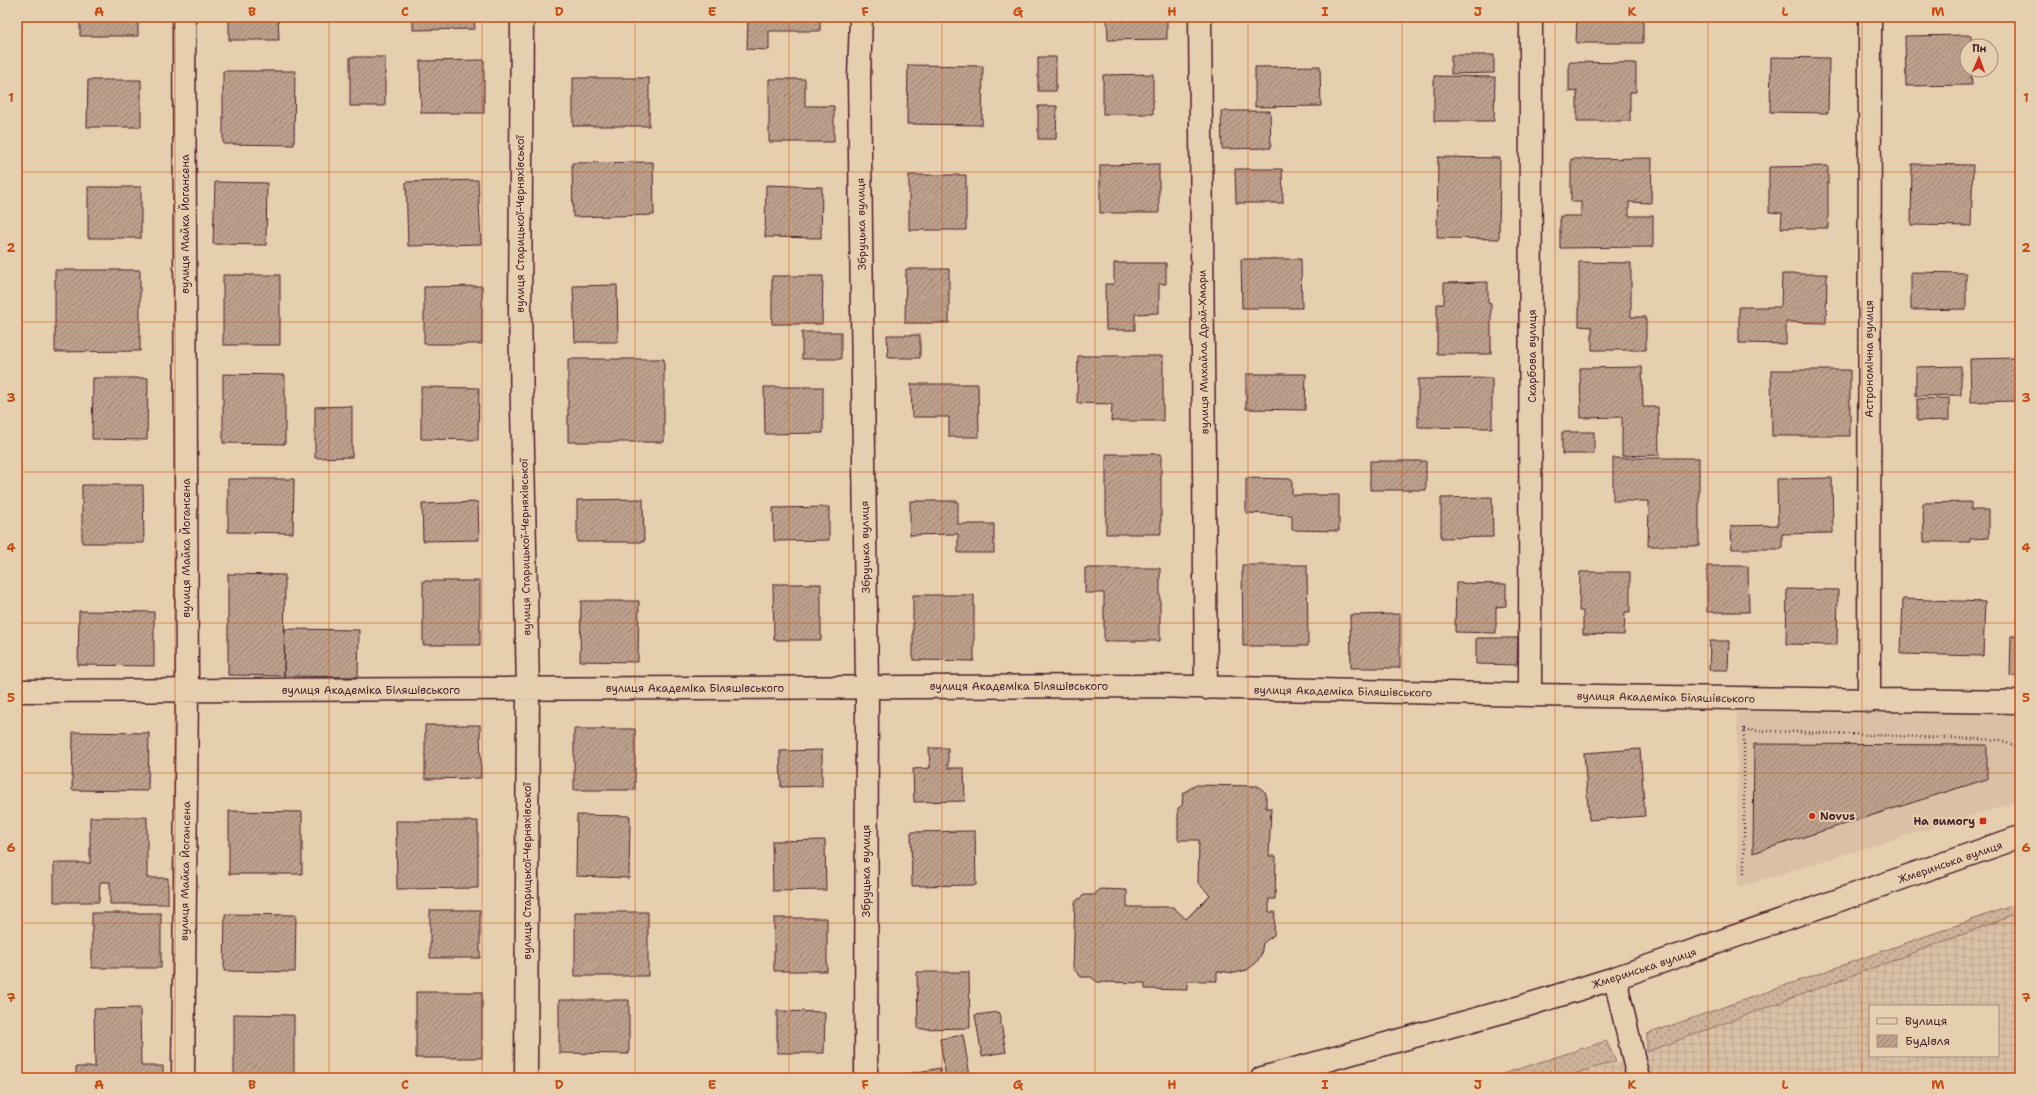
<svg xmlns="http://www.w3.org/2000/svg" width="2037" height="1095" viewBox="0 0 2037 1095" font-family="'Shantell Sans',sans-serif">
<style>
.built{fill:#dac1a5}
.industrial{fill:url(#industrial-grid);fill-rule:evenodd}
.grass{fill:url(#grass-dots);stroke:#8c6962}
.building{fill:url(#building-hatch);stroke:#4a1f2b}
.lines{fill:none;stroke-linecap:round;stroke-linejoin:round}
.minor-casing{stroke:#4a1f2b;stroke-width:25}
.major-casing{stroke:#4a1f2b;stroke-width:25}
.path{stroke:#4a1f2b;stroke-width:2.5;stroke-dasharray:1 3;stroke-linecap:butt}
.minor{stroke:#e6cfaf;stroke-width:22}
.major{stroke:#e6cfaf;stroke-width:22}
.grid{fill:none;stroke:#c84d12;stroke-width:1;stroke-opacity:0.55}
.poi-dot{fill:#c8321e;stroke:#e6cfaf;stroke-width:1.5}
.labels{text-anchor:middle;stroke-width:4;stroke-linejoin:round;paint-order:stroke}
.street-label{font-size:11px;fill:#4a1f2b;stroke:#e6cfaf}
.poi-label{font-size:11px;font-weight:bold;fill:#4a1f2b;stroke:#e6cfaf;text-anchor:start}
.neatline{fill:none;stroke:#c84d12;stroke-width:1.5}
.grid-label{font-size:13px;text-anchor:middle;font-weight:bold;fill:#c84d12}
</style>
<defs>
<pattern id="industrial-grid" width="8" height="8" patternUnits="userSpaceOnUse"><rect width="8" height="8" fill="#dac1a5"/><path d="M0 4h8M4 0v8" fill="none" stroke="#bda58e"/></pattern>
<pattern id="grass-dots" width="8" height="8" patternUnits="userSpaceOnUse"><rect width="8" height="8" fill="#cdb399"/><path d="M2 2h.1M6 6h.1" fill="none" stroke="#a8917d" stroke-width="1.8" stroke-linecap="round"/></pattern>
<pattern id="building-hatch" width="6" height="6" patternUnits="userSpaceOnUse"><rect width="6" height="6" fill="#bda18d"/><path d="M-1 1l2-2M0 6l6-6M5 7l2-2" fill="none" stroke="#9c8373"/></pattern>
</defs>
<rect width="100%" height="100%" fill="#e6cfaf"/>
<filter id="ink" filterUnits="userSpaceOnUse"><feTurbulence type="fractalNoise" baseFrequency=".025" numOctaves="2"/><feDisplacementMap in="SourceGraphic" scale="8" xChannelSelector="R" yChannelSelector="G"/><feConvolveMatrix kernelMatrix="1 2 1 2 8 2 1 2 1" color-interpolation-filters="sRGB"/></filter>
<g filter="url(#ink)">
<!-- built -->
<path class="built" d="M1737 712 2020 714V801L1738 887Z"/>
<!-- industrial -->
<path class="industrial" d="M2020 913V1078H1561L1633 1058ZM1870 1006H1998V1056H1870Z"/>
<!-- grass -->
<path class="grass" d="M2020 903V913L1647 1052V1034Z
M1606 1041 1616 1061 1561 1078H1490Z"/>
<!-- building -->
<path class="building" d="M80 17H138V36H80Z
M229 17H278L279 40H229Z
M413 17H474L475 29 413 30Z
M567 17H616V19L567 20Z
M748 17H820V31H769V50L747 49Z
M1107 17H1167V39L1108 40Z
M1422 17H1493V20H1422Z
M1577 17H1643V43H1576Z
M1954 17H1977V20H1954Z
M1971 35V46H1967V70H1971L1972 85 1906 86 1905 36Z
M1451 55H1494V73L1451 74Z
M350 57H385V106H350Z
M1038 57H1056V91H1038Z
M1771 57 1829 58 1828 113 1770 112Z
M484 60V113H421L420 61Z
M1569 62 1636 63V92H1630V121H1577V91L1569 92Z
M908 65 983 66 982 125 907 124Z
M1320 66 1321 106 1255 107V67Z
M223 71H295L294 145 223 144Z
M1153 74V114H1103V75Z
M1434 76 1495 77 1494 121H1434Z
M573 78H649V126H573Z
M769 79H805V106H834V142H769Z
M88 80H141V127H87Z
M1038 106H1057L1056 139H1038Z
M1221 111H1270L1271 148 1222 149Z
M1438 157 1500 158 1499 239 1437 238Z
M1652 158 1651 203 1629 202V216H1653V247L1560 248V216H1581V202H1571V159Z
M653 162 654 215 573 217 572 163Z
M1159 164V213H1100V165Z
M1912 164 1973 165 1971 226 1911 225Z
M1828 166V228H1781L1782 213 1769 212V167Z
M1235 169H1282L1283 203H1236Z
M909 175H966V230H909Z
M478 180 481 244 408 246 406 182Z
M215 182 267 183 266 245 213 244Z
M766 185 822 187 821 238 765 237Z
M88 187H141V238H88Z
M1241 259H1301L1302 308H1242Z
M1579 262 1631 263V317H1646V350H1592V327L1579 326Z
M1114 263H1166V284H1159V313L1135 314V330H1106L1105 284H1114Z
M906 269H949V323H905Z
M55 270H140V351L55 352Z
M1911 272 1966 273V309L1911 310Z
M1782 274H1827L1826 323 1786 322V344L1739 343V307H1781Z
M223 275H280V345H223Z
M772 276H823L822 324H772Z
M1488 282V303L1491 304V354H1437V304H1444V283Z
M617 285 618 342H575L573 286Z
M482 286V344H424V287Z
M802 332H841V359H802Z
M887 335H920V358H888Z
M1078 356H1163V421H1111L1112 404 1077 403Z
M2016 358 2017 401 1971 402 1970 359Z
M568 359H664V442H568Z
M1961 366V395L1916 396V367Z
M1642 367 1643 407H1658L1659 455 1622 456V417L1581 418 1580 368Z
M1771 370H1850V436H1772Z
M223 374 285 375V444L223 443Z
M1246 374H1306L1305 410 1246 409Z
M93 378H148L147 440 92 439Z
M1492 378V428L1418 427V379Z
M911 384H978L979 437H949V417H912Z
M421 387 479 388 478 440 421 439Z
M764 387H823V433L765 434Z
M1949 398V420L1917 421V399Z
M352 406V457L315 458V407Z
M1562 432H1594V454H1562Z
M1106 454H1161V534H1106Z
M1613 458H1699V546H1648L1649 501H1613Z
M1370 461H1426V490H1370Z
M1246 478 1292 479V495H1339V531L1292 530V515L1246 513Z
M1832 478 1833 533 1782 534V549H1732L1731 526 1778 525 1777 479Z
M228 479H294L293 533 228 532Z
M82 485H143L144 543H82Z
M1492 497 1493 537 1441 538V498Z
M643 499 644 542H577V500Z
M910 501H958V524H994V553H958V534L910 535Z
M478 502 479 540 423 541 422 504Z
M1971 502V510H1989V538L1970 539V542H1924L1923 503Z
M829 507V540L774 541 773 508Z
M1242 565H1307L1308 646H1243Z
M1707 566H1748L1749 612H1707Z
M1085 568H1160V641H1104V593H1085Z
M1580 572H1630V612H1625L1624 635 1583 634V611H1579Z
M228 574 285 575 284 676 228 675Z
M423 581H480V645H423Z
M1456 583 1506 584V606L1496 607V633L1455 632Z
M773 584H821V640H774Z
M1787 589 1838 590 1837 645 1786 644Z
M913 595H974V661L913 660Z
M1903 599 1985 602 1983 656 1901 654Z
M581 601H639L638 662 580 661Z
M79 611 154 612V666L78 665Z
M1400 614V668H1351L1350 615Z
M285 629 359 630 358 677 284 676Z
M2011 636H2020V676H2010Z
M1476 638H1518L1517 665 1476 664Z
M1710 641H1729L1728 670H1709Z
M425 725H480L481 778 425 779Z
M574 729H635V790H574Z
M73 732 149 733 148 791 72 790Z
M1754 744 1987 745V779L1753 853Z
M929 748H948V768H964L965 801 914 802 913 769 930 768Z
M1640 749 1645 816 1589 820 1584 753Z
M822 750V786L781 787 780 751Z
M1194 785 1258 786 1266 793V808H1271L1269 856H1276L1275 899H1269V912H1275L1274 935 1263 943 1261 955 1256 963 1247 970 1235 973 1217 971V981H1187V990L1145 989V983L1097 982 1091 977H1081L1073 968 1075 902 1084 895H1094L1100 889 1127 890V907H1173L1186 919 1210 895 1198 883 1199 840H1178V808L1182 806 1183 794Z
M229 811 302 812V874H229Z
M577 815 630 816 629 878 576 876Z
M90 817H147V878H168V904H110V882H100L99 902H54V863H90Z
M396 821H478V888L397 889Z
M975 831 976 885 912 886 911 832Z
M825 840 826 890 773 891 772 841Z
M430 910H480V958H430Z
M575 912H648V976H575Z
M92 913H161V968H92Z
M225 914 296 915 295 972 224 971Z
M774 918H827V971H774Z
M917 972H969L970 1028 918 1029Z
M416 992H482V1058H416Z
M559 1000H629V1054L559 1053Z
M140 1008 141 1066H163V1078H76V1067H95L94 1009Z
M777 1011 825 1012 824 1053H777Z
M999 1012 1006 1052 982 1056 975 1015Z
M234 1014 294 1015V1078H234Z
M963 1035 970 1076 946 1078 940 1039Z
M940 1068 941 1078H891V1077Z"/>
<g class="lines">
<defs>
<path id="minor" d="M522 17 520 312 528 689 526 1078
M861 17 859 78 867 687 866 1078
M1200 17 1206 688
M17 691 1151 686 1530 695 2020 702
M1530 695 1531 17
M1869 701 1870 17
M1615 978 1638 1078
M183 1078 187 691 184 17"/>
<path id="major" d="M1262 1078 1524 1006 1615 978 2020 837"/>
</defs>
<!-- minor casing -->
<use href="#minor" class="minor-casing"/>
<!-- major casing -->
<use href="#major" class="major-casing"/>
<!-- path -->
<path class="path" d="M1744 728V873
M1744 730 2000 740 2020 749"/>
<!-- minor -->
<use href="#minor" class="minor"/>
<!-- major -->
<use href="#major" class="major"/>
</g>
</g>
<!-- grid -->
<path class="grid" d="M175 17V1078M329 17V1078M482 17V1078M635 17V1078M789 17V1078M942 17V1078M1095 17V1078M1248 17V1078M1402 17V1078M1555 17V1078M1708 17V1078M1862 17V1078M17 172H2020M17 322H2020M17 472H2020M17 623H2020M17 773H2020M17 923H2020"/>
<!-- markers -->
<g class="poi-dot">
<circle cx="1812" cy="816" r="4"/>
<rect x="1979" y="817" width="8" height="8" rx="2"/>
</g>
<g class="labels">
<!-- street labels -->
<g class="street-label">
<text transform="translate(185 224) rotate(-90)" y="4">вулиця Майка Йогансена</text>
<text transform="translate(520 224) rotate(-90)" y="4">вулиця Старицької-Черняхівської</text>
<text transform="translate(861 224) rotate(-91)" y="4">Збруцька вулиця</text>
<text transform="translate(1203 352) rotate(-91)" y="4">вулиця Михайла Драй-Хмари</text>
<text transform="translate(1532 356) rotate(-90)" y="4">Скарбова вулиця</text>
<text transform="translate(1869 359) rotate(-90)" y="4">Астрономічна вулиця</text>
<text transform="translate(525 547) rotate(-91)" y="4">вулиця Старицької-Черняхівської</text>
<text transform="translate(865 547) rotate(-91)" y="4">Збруцька вулиця</text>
<text transform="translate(186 548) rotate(-90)" y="4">вулиця Майка Йогансена</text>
<text x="1019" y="690">вулиця Академіка Біляшівського</text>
<text x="695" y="692">вулиця Академіка Біляшівського</text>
<text x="371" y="694">вулиця Академіка Біляшівського</text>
<text transform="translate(1343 691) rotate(1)" y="4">вулиця Академіка Біляшівського</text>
<text transform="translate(1666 697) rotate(1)" y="4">вулиця Академіка Біляшівського</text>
<text transform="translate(1950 862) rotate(-19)" y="4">Жмеринська вулиця</text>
<text transform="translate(185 871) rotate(-89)" y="4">вулиця Майка Йогансена</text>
<text transform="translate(527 871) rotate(-90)" y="4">вулиця Старицької-Черняхівської</text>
<text transform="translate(866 871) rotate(-90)" y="4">Збруцька вулиця</text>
<text transform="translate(1644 968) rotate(-18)" y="4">Жмеринська вулиця</text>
</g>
<!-- poi labels -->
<g class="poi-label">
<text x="1820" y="820">Novus</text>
<text x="1975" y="825" text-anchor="end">На вимогу</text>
</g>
</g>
<!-- margin -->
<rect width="2037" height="1095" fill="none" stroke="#e6cfaf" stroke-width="44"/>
<!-- legend -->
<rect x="1869" y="1005" width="130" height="52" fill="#e6cfaf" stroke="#a8897a"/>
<rect x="1877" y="1018" width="20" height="6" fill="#e6cfaf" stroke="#a8897a"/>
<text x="1905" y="1025" font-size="12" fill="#4a1f2b">Вулиця</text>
<rect x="1877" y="1035" width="20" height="12" fill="url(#building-hatch)" stroke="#a8897a"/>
<text x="1905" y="1045" font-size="12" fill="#4a1f2b">Будівля</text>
<!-- north arrow -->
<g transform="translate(1979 58) rotate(2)"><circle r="19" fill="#e6cfaf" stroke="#a8897a"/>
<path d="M0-3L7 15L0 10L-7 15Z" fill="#c8321e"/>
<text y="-6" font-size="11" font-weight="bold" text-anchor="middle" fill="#4a1f2b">Пн</text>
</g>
<rect x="22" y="22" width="1993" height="1051" class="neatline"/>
<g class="grid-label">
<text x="99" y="16">A</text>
<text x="252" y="16">B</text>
<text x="405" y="16">C</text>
<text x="559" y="16">D</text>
<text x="712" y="16">E</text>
<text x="865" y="16">F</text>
<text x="1018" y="16">G</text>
<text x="1172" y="16">H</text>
<text x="1325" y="16">I</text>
<text x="1478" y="16">J</text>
<text x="1632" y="16">K</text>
<text x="1785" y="16">L</text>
<text x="1938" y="16">M</text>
<text x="11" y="102">1</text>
<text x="2026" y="102">1</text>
<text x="11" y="252">2</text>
<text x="2026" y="252">2</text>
<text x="11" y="402">3</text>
<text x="2026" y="402">3</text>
<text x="11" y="552">4</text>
<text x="2026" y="552">4</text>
<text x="11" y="702">5</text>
<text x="2026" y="702">5</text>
<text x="11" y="852">6</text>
<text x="2026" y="852">6</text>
<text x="11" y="1002">7</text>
<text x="2026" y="1002">7</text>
<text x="99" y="1089">A</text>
<text x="252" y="1089">B</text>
<text x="405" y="1089">C</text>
<text x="559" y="1089">D</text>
<text x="712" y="1089">E</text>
<text x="865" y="1089">F</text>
<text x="1018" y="1089">G</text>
<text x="1172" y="1089">H</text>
<text x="1325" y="1089">I</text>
<text x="1478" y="1089">J</text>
<text x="1632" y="1089">K</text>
<text x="1785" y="1089">L</text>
<text x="1938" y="1089">M</text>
</g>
</svg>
